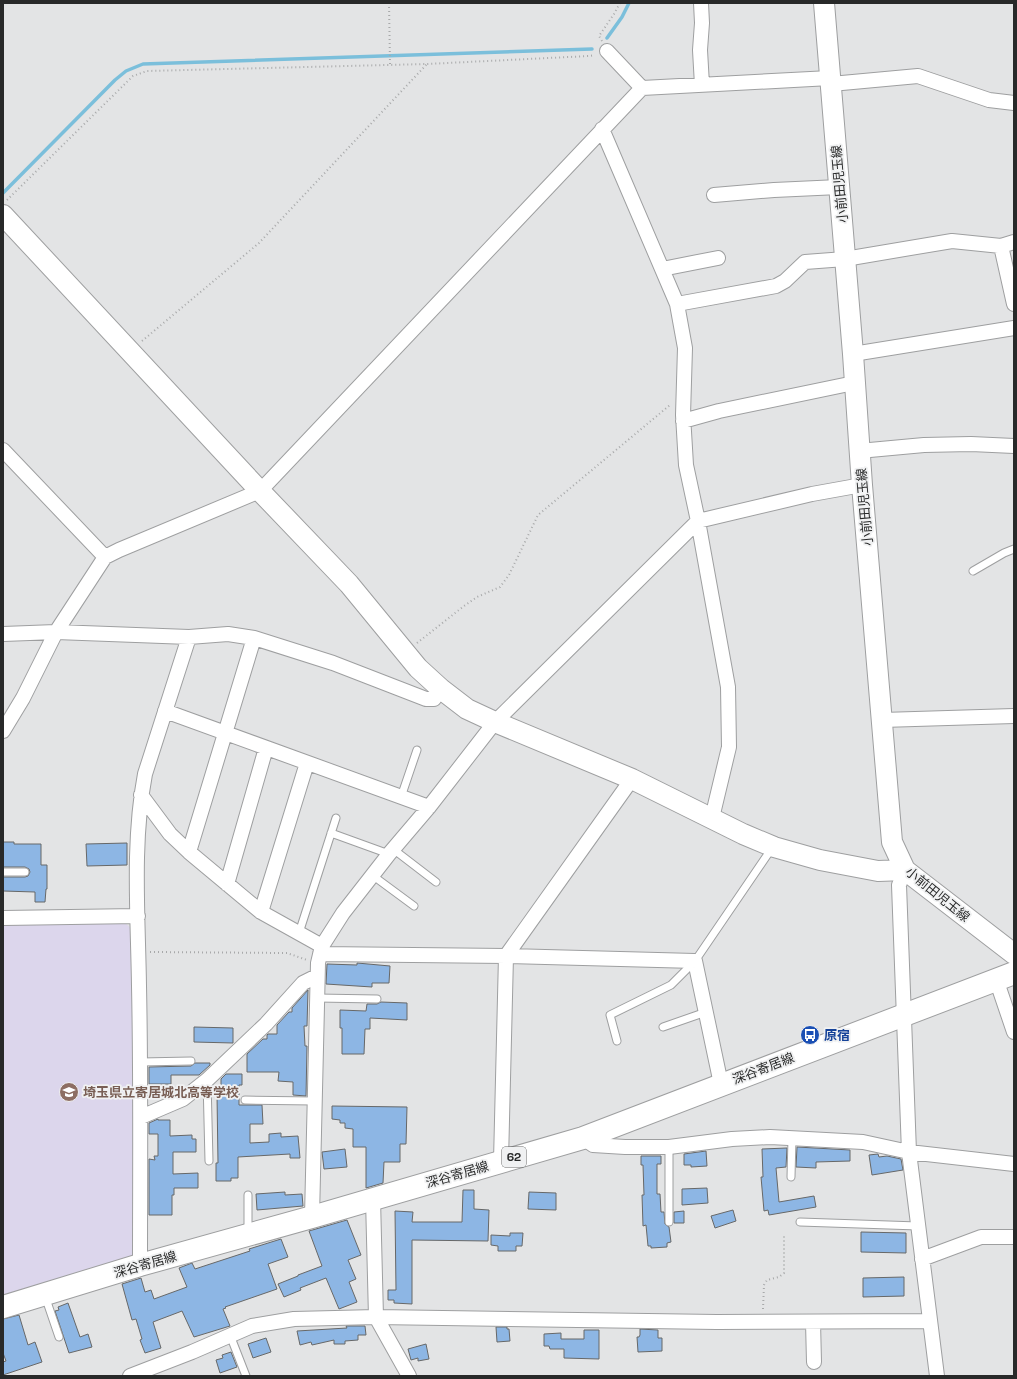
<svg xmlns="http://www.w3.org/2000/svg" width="1017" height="1379" viewBox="0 0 1017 1379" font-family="'Space Grotesk','Noto Sans JP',sans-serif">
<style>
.education{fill:#dcd6ec}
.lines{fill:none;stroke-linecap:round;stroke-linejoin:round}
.stream{stroke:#7bbfdb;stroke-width:3.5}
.building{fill:#8db6e4;stroke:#676868}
.lane-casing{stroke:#9e9fa0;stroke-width:9}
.street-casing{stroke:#9e9fa0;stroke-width:16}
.secondary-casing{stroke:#9e9fa0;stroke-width:22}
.primary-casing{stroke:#9e9fa0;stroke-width:24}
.path{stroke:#a8a9aa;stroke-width:2;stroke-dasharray:1 3;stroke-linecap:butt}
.lane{stroke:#fff;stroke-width:7}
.street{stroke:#fff;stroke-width:14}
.secondary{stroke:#fff;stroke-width:20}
.primary{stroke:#fff;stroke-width:22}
.labels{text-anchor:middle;stroke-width:3.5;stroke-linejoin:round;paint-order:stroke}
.shield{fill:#f0f1f2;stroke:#646565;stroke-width:1}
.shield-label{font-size:12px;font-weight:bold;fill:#282929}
.street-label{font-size:13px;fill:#282929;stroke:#f0f1f2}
.transit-label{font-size:13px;font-weight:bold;fill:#164399;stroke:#f0f1f2;text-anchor:start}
.education-label{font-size:13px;font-weight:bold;fill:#785e54;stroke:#f0f1f2;text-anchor:start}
</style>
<rect width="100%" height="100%" fill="#e3e4e5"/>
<!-- education -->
<path class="education" d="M125 923 133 930 137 1254 3 1295V924Z"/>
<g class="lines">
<!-- stream -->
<path class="stream" d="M607 38 622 17 629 3
M3 193 115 80 126 71 143 64 592 49"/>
</g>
<!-- building -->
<path class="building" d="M3 842H14V844H41V865H47V889H46L45 902H35V892L3 891V877H25L28 876 30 872 29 869 25 867H3Z
M127 843V865L87 866 86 844Z
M357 963 390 966 389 983H372V987L326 984 327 964 357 965Z
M308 990 307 1026H304L305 1046H307L306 1096 293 1095V1082L278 1081 279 1072H247V1054L263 1039H267V1035L268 1034H277V1025L289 1012H292V1008Z
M381 1002 407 1003V1020L370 1018V1029H365L364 1054H342V1028H340V1010L366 1011 367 1004H377Z
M194 1027 233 1028V1043L194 1042Z
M195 1063H210V1065L199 1075H171V1084H149V1067L191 1066Z
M226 1074H242V1085H239V1105H262L263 1124H250V1143L269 1142V1134L281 1133V1137L298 1136 300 1158H290V1154L238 1157V1178H231V1181H216V1163H218L217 1095H221V1079Z
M332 1106 407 1107 406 1144H400V1162H384L383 1183 366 1188V1147H353V1129L345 1128V1123H340V1120L332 1119Z
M158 1119V1120H170V1136L192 1135V1139H196V1152H173V1174L198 1173V1188H174V1195H172V1215H149V1159L155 1160 154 1156H158V1134H149V1123Z
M797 1147 850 1150V1161L816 1162V1168L796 1167Z
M787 1148 786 1167 776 1168 779 1202 814 1196 816 1207 769 1215 768 1210 764 1211 761 1177H763L762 1149Z
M345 1149 347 1167 324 1169 322 1152Z
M706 1151 707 1166 691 1167V1165H684V1154Z
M878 1154 879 1157 887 1156 901 1159 903 1170 872 1175 869 1155Z
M641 1156H661V1164H657V1194H660L661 1212H664L665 1224 669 1227 671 1242 667 1243V1247L651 1248V1246H648L646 1225 643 1226 642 1195H644L643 1165H641Z
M707 1188 708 1203 682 1205V1189Z
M463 1190H474V1209L489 1210 488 1241 412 1240V1304L394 1303V1300H388V1290H396L395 1211 413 1212 412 1222H462Z
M285 1192V1195L302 1194 303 1206 257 1210 256 1194Z
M529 1192 556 1193V1210L528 1209Z
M733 1210 736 1221 715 1228 711 1216Z
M684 1211V1223H674V1212Z
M347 1220 361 1255 348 1260 356 1279 349 1282 357 1302 339 1309 326 1278 300 1288 301 1290 284 1297 278 1284 298 1276V1275L322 1266 309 1231Z
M861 1232 906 1233V1253L861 1252Z
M510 1233H523L522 1246H516V1251H498V1246L491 1245V1235L510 1236Z
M281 1239 288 1257 268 1264 277 1289 225 1307 226 1308 223 1309 230 1326 194 1337 182 1311 153 1322 161 1348 145 1353 140 1340 142 1339 136 1319 132 1320 122 1284 141 1278 145 1292 151 1290 154 1299 187 1287 179 1268 192 1263 195 1269 250 1251 249 1249Z
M904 1277V1296L863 1297V1278Z
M68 1303 80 1337 88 1334 92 1347 69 1353 55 1311 59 1310 58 1307Z
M19 1315 28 1345 35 1342 42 1362 3 1375V1362L6 1361 3 1353V1319Z
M346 1326H365L366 1335H358V1340L345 1341V1344H334V1340L312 1345 311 1342 300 1345 297 1331 347 1328Z
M496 1327H507V1329H509L510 1341 497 1342Z
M640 1329 658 1330V1338H662V1351L638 1352 637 1337H639L640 1335Z
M584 1330H599V1359L564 1358V1349H550L549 1346H544V1334L561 1333V1339H584Z
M266 1338 271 1352 253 1358 248 1344Z
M426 1344 429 1359 418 1361V1358L411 1360 408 1349Z
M231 1352 237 1367 220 1373 216 1360 223 1358 222 1355Z"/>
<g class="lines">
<defs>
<path id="lane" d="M973 571 1004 553 1014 549
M401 797 417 750
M331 833 389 854
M393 849 436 882
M3 872H25
M372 875 414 906
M299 933 336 818
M317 998 377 999
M663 1027 706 1012
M617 1041 610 1015 671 985 695 961 772 848
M141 1062 191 1061
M207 1080 209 1161
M245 1100 314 1101
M669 1147V1222
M791 1177 792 1138
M248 1195V1233
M800 1222 918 1226
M45 1296 59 1337
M230 1335 246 1376"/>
<path id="street" d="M701 3 702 23 700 50 702 85
M607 51 642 88
M831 84 918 76 989 100 1014 103
M602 129 677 304 685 348 683 415 686 465 698 521 728 687 729 747 712 818
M714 195 774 190 839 187
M1001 246 1014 304
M662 269 718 258
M677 304 776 286 785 281 805 262 845 259 952 241 1001 246 1014 242
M853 354 1014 328
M683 421 719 411 854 383
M3 450 105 557
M859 451 924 445 971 444 1014 446
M3 634 56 632 189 637 228 634 254 638 333 663 426 699H434L441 689
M165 711 429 807
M882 720 1014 716
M3 731 23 698 56 632 105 557 119 550 260 491 642 88 830 78
M141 795 170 834 189 852 261 912 322 946
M189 852 254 638
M905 870 899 885 909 1152 937 1376
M227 884 266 748
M261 912 307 763
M3 918 138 916
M320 954 506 956 695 961 721 1084
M996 979 1014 1032
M141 1117 183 1099 207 1080 266 1024 303 983 317 976
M583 1138 593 1145 625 1147H669L732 1139 770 1137 863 1142 909 1152 1014 1164
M501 1161 506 956 632 779
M373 1199 376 1317 409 1376
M312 1217 318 963 322 946 343 913 389 854 429 807 495 722 698 521 812 494 862 485
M922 1259 981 1237H1014
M140 1265C140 1172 141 1079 139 986 138 915 132 843 145 774L189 637
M813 1322 814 1362
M130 1376 192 1352 252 1326 294 1319 376 1317 717 1322 930 1321"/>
<path id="secondary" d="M824 3 853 354 862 485 892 842 905 870 1014 954
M3 215 260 491 349 584 418 668 441 689 467 709 495 722 632 779 743 834 774 847 820 860 878 871 905 870"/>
<path id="primary" d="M3 1307 140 1265 312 1217 583 1138 1014 973"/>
</defs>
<!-- lane casing -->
<use href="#lane" class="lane-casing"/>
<!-- street casing -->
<use href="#street" class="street-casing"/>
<!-- secondary casing -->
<use href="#secondary" class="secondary-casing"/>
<!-- primary casing -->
<use href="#primary" class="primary-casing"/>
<!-- path -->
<path class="path" d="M389 3 390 64
M602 41 599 36 614 14 620 3
M7 200 133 76 147 71 427 64 589 56 595 55
M142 341 259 243 427 64
M417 643 464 606 477 597 500 587 509 575 538 515 670 405
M150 952 287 953 307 960
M763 1309 764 1285 767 1280 779 1277 784 1273V1234"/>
<!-- lane -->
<use href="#lane" class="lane"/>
<!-- street -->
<use href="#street" class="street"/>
<!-- secondary -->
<use href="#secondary" class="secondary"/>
<!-- primary -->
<use href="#primary" class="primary"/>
</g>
<!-- icons -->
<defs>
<symbol id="bus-disc" viewBox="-11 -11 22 22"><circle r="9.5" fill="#1a4fb4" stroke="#f0f1f2"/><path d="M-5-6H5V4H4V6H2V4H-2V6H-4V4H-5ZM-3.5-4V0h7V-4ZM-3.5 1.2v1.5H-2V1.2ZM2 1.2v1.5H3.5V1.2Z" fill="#fff"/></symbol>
<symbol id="school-disc" viewBox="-11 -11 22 22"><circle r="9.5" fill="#8d6e63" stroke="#f0f1f2"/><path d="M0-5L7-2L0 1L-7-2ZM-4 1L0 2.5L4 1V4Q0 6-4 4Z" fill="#fff"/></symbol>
</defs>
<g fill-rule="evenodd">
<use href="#bus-disc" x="799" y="1024" width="22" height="22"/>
<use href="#school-disc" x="58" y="1081" width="22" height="22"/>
</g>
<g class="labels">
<!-- shield labels -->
<rect class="shield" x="502" y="1147" width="24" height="20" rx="3"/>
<g class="shield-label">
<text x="514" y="1161">62</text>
</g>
<!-- street labels -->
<g class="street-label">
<text transform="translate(839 184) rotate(-95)" y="5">小前田児玉線</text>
<text transform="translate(864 507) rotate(-95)" y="5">小前田児玉線</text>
<text transform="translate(938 894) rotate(39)" y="5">小前田児玉線</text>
<text transform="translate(763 1068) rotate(-21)" y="5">深谷寄居線</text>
<text transform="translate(457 1174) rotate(-16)" y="5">深谷寄居線</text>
<text transform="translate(145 1264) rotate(-16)" y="5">深谷寄居線</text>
</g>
<!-- transit labels -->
<g class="transit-label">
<text x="824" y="1040">原宿</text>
</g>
<!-- education labels -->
<g class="education-label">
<text x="83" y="1097">埼玉県立寄居城北高等学校</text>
</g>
</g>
<!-- border -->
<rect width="1017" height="1379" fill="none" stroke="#282929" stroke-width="8"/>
</svg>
